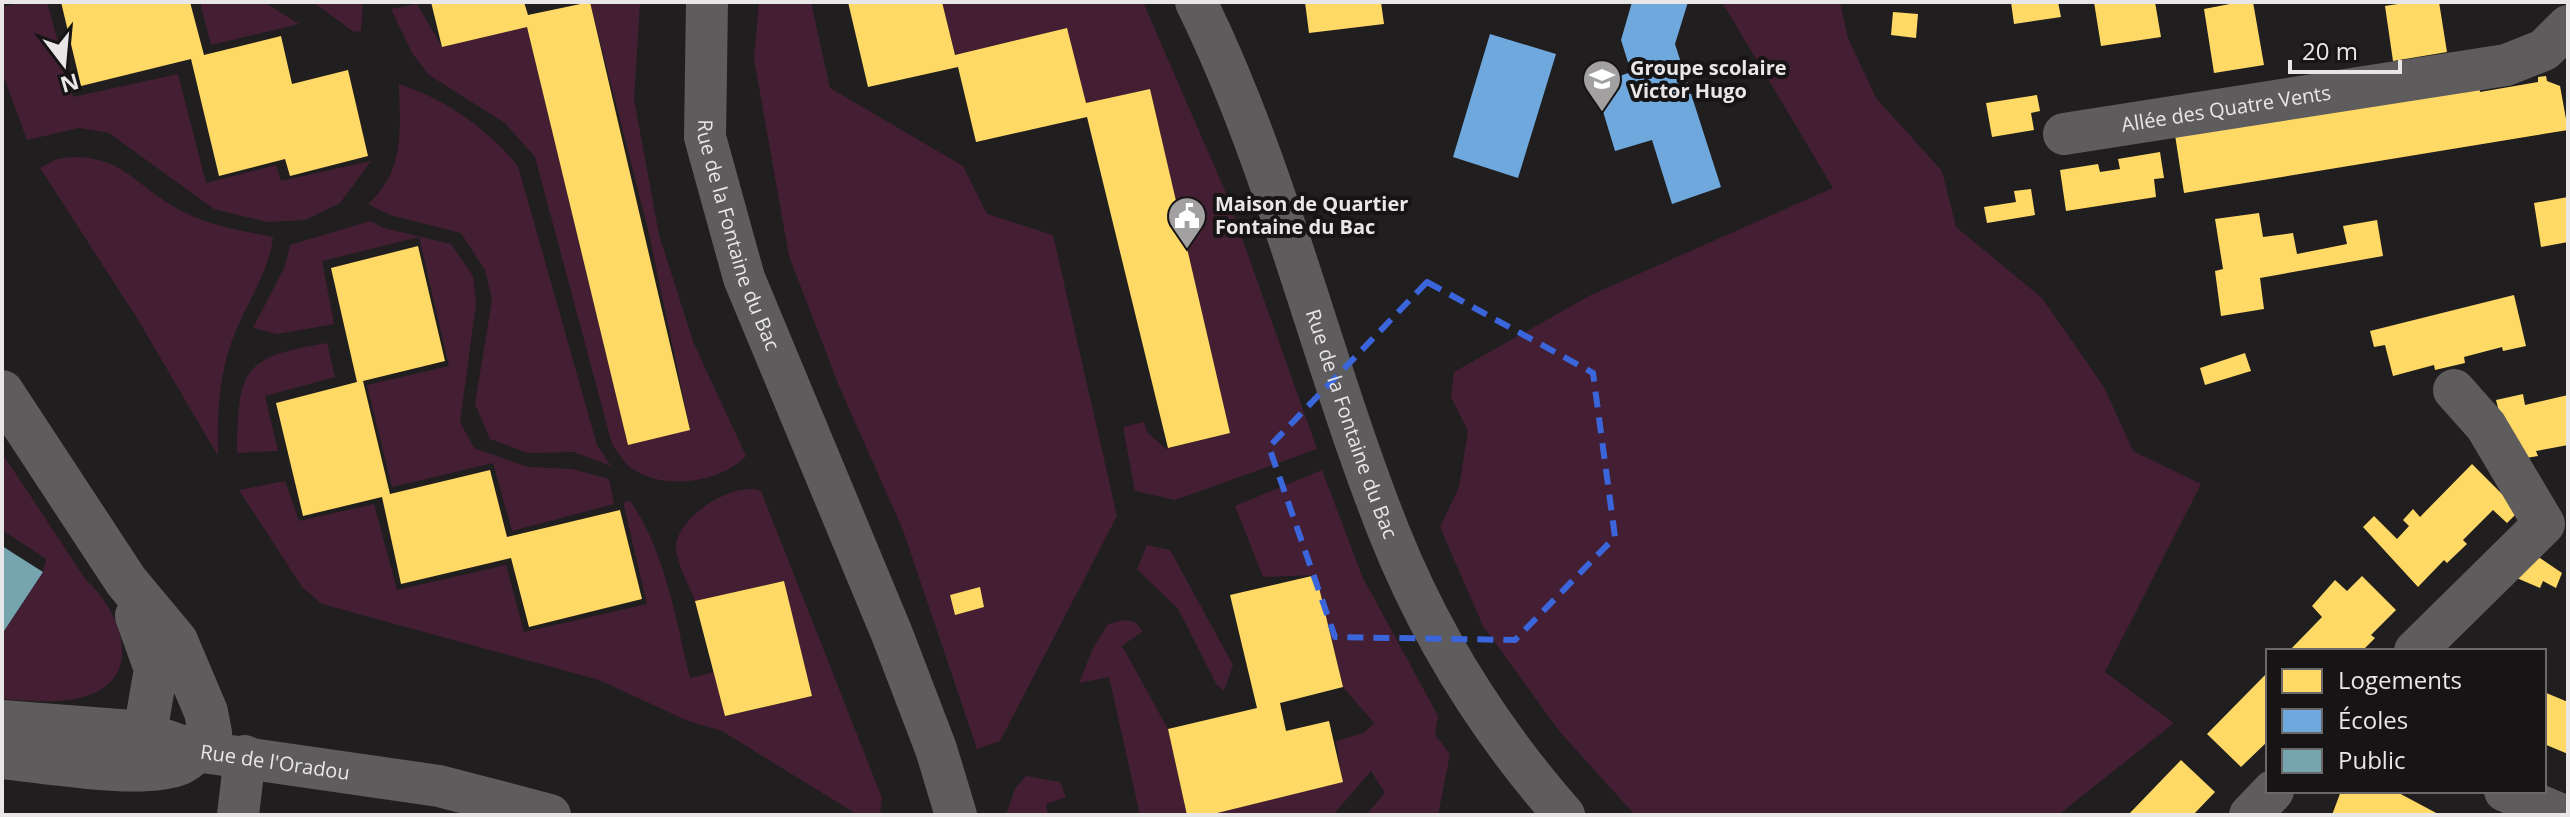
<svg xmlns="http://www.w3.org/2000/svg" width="2570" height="817" viewBox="0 0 2570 817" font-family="'Open Sans',sans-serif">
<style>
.green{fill:#441f34}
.homes{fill:#ffd966}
.schools{fill:#6fa8dc}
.public{fill:#76a5af}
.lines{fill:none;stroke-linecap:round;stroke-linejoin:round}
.street{stroke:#5e5c5d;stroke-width:42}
.secondary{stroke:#5e5c5d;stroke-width:44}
.marked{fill:none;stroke:#3b65da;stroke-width:6;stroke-dasharray:16 10;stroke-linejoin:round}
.labels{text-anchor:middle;stroke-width:8;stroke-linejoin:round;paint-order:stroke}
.poi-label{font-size:20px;font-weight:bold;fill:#e8e6e7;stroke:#171416;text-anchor:start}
.street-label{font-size:20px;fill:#e8e6e7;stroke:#171416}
</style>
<rect width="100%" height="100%" fill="#201e1f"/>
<!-- green -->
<path class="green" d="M24 2H47L73 97 178 74 206 183 276 165 281 181 371 161 340 203 305 220 267 222 214 209 109 133 79 128 27 140 2 72V7Z
M200 2H264L299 24 211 45Z
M313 2H363L361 31 354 32Z
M590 2H640L634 99 659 235 694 344 746 456C720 483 663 491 631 468 624 463 617 451 612 444L535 157 505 123 429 75 412 53 391 9 417 4 442 47 527 27 628 445 690 429 648 229Z
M759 2H811L830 88 963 166 987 214 1053 235 1117 516 1000 741 977 749 903 530 839 386 789 256 754 59Z
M942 2H1143L1226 193 1317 449 1175 500 1135 491 1123 427 1144 422 1147 432 1166 449 1230 433 1150 89 1086 103 1066 28 955 55Z
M1722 2H1840L1848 38 1876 98 1942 171 1956 227 2042 298 2104 387 2133 451 2201 484 2105 672 2174 723 2058 815H1635L1560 732 1483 626 1440 527 1459 487 1468 431 1451 397 1454 372 1591 295 1833 188Z
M399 84C445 99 487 128 518 166L597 445 611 466 574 452 528 453 490 439 475 404 492 300 485 270 461 233 390 215 368 204C405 172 400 129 399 84Z
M72 157C122 157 133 182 171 205 203 225 237 230 273 237 269 271 250 297 237 328 219 369 217 412 218 456L137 318 40 168 57 159Z
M370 221 384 228 451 244 473 276 476 304 460 422 474 448 528 467 572 469 609 479 614 504 512 531 493 463 392 487 367 385 449 366 419 237 322 261 334 324 278 334 253 328 285 266 290 245Z
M327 343 335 377 265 396 278 451 237 453C238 369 242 357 327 343Z
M2 453 86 580C117 607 145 671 94 693 67 705 31 701 2 699V634L43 572 46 559 2 530Z
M1322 470 1362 576 1438 716 1435 735 1450 754 1438 815H1366L1385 793 1371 771 1333 815H1209L1342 778 1336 741 1363 733 1374 723 1343 687 1316 575 1263 577 1235 506Z
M285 481 299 521 374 504 397 590 506 565 524 632 647 604 623 502 630 501C666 553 675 617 690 678L715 672 725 716 812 696 784 581 695 601C689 585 677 564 676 548 675 518 734 480 761 491L882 798 880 815H858L722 731 688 721 599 680 322 604 302 587 239 490Z
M1147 545 1170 550 1233 665 1224 691 1217 685 1178 609 1137 569Z
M1125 620 1135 622 1143 631 1122 646 1168 729 1187 815H1140L1109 677 1079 683 1093 648 1108 624Z
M1026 776 1060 782 1066 797 1046 804 1048 815H1006L1015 789Z"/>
<!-- homes -->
<path class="homes" d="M61 2H190L204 55 281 36 292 84 348 70 368 156 290 176 285 159 219 176 191 59 81 86Z
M431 2H524L528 15 590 2 690 430 628 445 527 27 442 47Z
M848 2H942L955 55 1067 28 1086 103 1150 89 1230 433 1168 448 1087 117 976 142 958 67 868 87Z
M1305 2H1381L1384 24 1309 33Z
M2011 2H2058L2061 17 2014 24Z
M2094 2H2155L2161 37 2101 46Z
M2240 2H2253L2264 65 2214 73 2204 9Z
M2410 2H2439L2447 52 2393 61 2385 6Z
M1893 12 1918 14 1916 38 1891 35Z
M2546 76 2547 81 2560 86 2568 130 2184 193 2175 135 2479 85 2480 92 2538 82V77Z
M2037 95 2040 111 2031 113 2034 130 1992 137 1986 103Z
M2160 152 2164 178 2154 179 2156 197 2066 211 2060 170 2098 164 2100 172 2120 169 2118 159Z
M2031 189 2035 215 1987 223 1984 207 2016 202 2014 191Z
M2568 197V242L2541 247 2534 203Z
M2259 213 2263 237 2293 233 2297 254 2347 244 2343 226 2377 220 2383 256 2260 278 2264 309 2221 316 2215 271 2223 269 2215 219Z
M418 246 445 361 363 381 390 494 490 470 507 537 620 510 642 599 529 627 511 558 401 584 382 497 303 516 276 403 357 382 331 268Z
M2514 295 2526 346 2503 351 2502 347 2464 357 2465 363 2435 370 2434 365 2393 376 2385 345 2374 347 2370 331Z
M2245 353 2251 371 2205 385 2200 368Z
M2523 394 2525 405 2568 395V445L2536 451 2538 456 2520 459 2505 435 2496 400Z
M2472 464 2519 511 2507 523 2493 510 2463 540 2467 544 2447 563 2444 560 2418 587 2363 527 2374 516 2397 539 2409 526 2403 520 2413 509 2420 517Z
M2534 554 2562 573 2556 588 2543 581 2540 588 2505 573Z
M1316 575 1343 687 1280 703 1286 731 1329 721 1343 782 1209 815H1187L1168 729 1257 708 1230 595Z
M2362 576 2396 610 2371 635 2375 638 2362 651H2289L2322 617 2312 606 2335 580 2347 591Z
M784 581 812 696 725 716 695 601Z
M980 587 984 607 955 615 950 595Z
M2268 672V741L2241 767 2207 734Z
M2544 692 2568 702V754L2544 744Z
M2181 760 2215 792 2193 815H2128Z
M2341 791H2395L2440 815H2332Z"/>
<!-- schools -->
<path class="schools" d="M1632 2H1688L1675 44 1721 187 1672 204 1652 140 1615 151 1595 85 1631 72 1621 40Z
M1490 34 1556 54 1518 178 1453 157Z"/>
<!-- public -->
<path class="public" d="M2 546 43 572 2 634Z"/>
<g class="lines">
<!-- street -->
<g class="street">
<path id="s1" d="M707 2 705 137 744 278 892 634 936 749 956 815"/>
<path id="s2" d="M1196 2C1279 171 1320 358 1389 532 1430 635 1491 732 1564 815"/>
<path id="s3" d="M2064 134 2506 65 2544 50 2568 26"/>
<path d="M2415 651 2544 524 2486 426 2454 390"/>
<path id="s4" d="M145 733 196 751 439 786 550 815"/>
<path d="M2505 791 2562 815"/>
<path d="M238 815 245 756"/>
<path d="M2250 815 2273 791"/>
</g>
<!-- secondary -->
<path class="secondary" d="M2 392 126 581 176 641 206 712 210 733C201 744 193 757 180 763 143 779 45 761 2 757
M2 722 145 733 156 669 137 616"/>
</g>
<!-- marked area -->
<path class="marked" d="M1427 282 1593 373 1615 537 1515 640 1335 637 1269 447Z"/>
<!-- icons -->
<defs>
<symbol id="school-pin" viewBox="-11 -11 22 30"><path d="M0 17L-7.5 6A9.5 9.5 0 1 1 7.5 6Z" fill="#a2a0a1" stroke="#171416"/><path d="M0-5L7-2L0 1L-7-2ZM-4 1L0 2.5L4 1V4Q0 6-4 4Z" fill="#fff"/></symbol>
<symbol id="civic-pin" viewBox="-11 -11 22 30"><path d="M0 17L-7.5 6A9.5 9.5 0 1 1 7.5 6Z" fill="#a2a0a1" stroke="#171416"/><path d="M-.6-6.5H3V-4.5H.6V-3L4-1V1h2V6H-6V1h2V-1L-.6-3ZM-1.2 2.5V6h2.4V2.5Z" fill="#fff"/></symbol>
</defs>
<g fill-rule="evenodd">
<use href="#school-pin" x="1580" y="57" width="44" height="60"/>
<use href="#civic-pin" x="1165" y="194" width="44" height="60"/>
</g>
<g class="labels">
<!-- poi labels -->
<g class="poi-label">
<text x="1630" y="75">Groupe scolaire<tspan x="1630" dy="23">Victor Hugo</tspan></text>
<text x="1215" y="211">Maison de Quartier<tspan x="1215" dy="23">Fontaine du Bac</tspan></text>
</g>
<!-- street labels -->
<g class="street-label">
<text dy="7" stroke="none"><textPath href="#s3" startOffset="164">Allée des Quatre Vents</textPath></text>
<text dy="7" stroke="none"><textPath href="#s1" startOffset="238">Rue de la Fontaine du Bac</textPath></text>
<text dy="7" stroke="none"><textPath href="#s2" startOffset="450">Rue de la Fontaine du Bac</textPath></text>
<text dy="7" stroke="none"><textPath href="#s4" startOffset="134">Rue de l'Oradou</textPath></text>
</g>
</g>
<!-- border -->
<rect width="2570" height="817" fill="none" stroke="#e8e6e7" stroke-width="8"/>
<!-- legend -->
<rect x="2266" y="649" width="280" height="144" fill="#171416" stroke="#6b686a" stroke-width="2"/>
<rect x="2282" y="669" width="40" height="24" fill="#ffd966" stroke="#6b686a" stroke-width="2"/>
<text x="2338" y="689" font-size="24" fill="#e8e6e7">Logements</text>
<rect x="2282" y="709" width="40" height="24" fill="#6fa8dc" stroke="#6b686a" stroke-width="2"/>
<text x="2338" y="729" font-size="24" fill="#e8e6e7">Écoles</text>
<rect x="2282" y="749" width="40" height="24" fill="#76a5af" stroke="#6b686a" stroke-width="2"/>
<text x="2338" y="769" font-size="24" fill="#e8e6e7">Public</text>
<!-- north arrow -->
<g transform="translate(64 64) rotate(164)" stroke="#171416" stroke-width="6" paint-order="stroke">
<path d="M0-6L14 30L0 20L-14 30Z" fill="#e8e6e7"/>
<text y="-12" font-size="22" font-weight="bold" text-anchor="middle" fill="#e8e6e7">N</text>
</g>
<!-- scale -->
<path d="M2290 60v12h110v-12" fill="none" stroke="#e8e6e7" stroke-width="4"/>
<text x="2302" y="60" font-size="24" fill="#e8e6e7" stroke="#171416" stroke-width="6" paint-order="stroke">20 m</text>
</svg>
